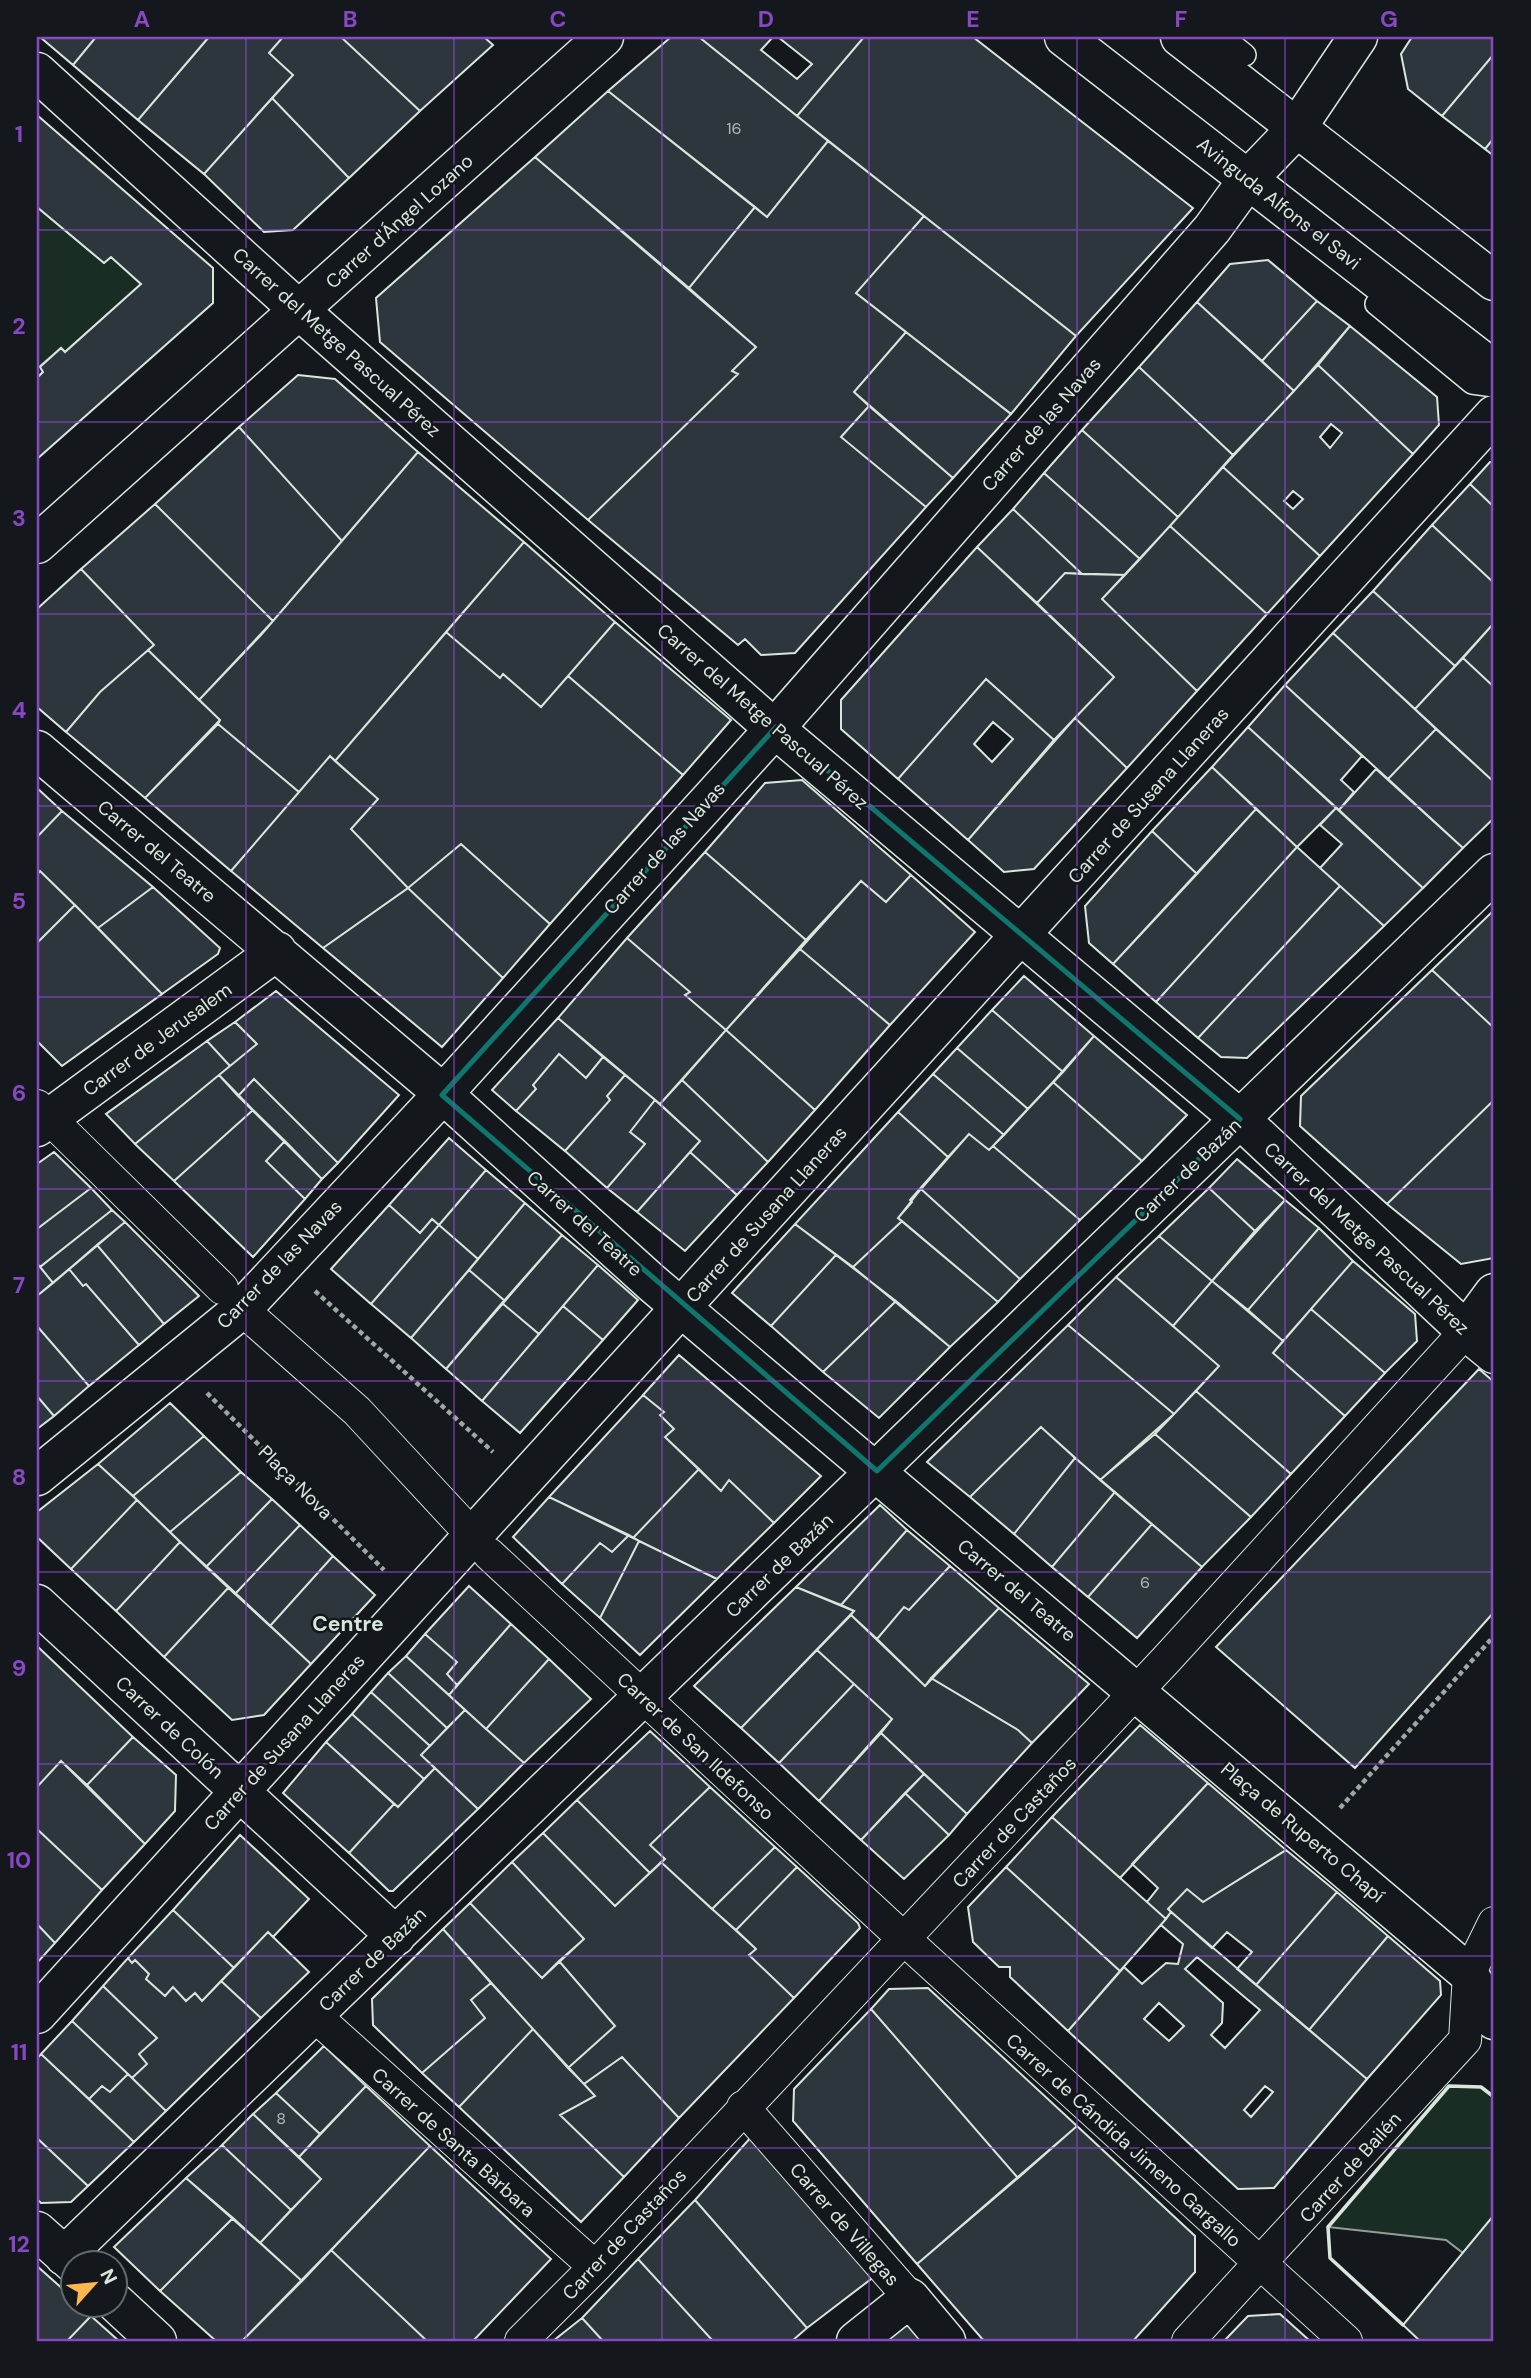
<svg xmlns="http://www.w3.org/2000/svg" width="1531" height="2378" viewBox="0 0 1531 2378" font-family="'DM Sans',sans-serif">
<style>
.green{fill:#1a2d24;stroke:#939e99;stroke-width:2}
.building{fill:#2c363c;stroke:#d8e6dc;stroke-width:2;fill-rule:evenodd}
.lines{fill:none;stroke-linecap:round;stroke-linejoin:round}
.service-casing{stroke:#d8e6dc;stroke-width:24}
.pedestrian-casing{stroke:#d8e6dc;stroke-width:34}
.minor-casing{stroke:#d8e6dc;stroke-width:41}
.primary-casing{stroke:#d8e6dc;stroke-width:41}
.path{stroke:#9da8a2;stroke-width:4.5;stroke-dasharray:5 3.5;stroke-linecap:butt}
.service{stroke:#14181c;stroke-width:21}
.pedestrian{stroke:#14181c;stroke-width:32}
.minor{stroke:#14181c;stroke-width:38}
.primary{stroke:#14181c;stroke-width:38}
.wall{stroke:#d8e6dc;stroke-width:3.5}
.marked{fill:none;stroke:#0f766e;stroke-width:5;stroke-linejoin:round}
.grid{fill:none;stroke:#8948c3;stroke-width:2;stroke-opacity:0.55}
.labels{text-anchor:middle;stroke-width:5;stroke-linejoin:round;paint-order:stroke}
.number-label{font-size:16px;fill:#adbab4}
.street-label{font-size:19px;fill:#d8e6dc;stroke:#14181c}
.neighbourhood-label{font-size:21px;font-weight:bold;fill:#d8e6dc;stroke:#14181c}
.neatline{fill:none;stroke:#8948c3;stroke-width:2.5}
.grid-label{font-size:23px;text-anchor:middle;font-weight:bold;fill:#8948c3}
</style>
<rect width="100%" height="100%" fill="#14181c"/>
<!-- green -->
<path class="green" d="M37 207 104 263 111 257 141 284 65 352 61 348 40 366 43 372 37 378Z
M1449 2086 1481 2087 1494 2097V2215L1463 2253 1446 2240 1328 2227Z"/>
<!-- building -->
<path class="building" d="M40 37H96L73 65Z
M96 37H207L208 38 138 120 73 65Z
M209 37H283L269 53 293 75 204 174 138 120Z
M283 37H341L420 111 349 178 272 98 293 75 269 53Z
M341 37H484L493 45 420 111Z
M671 37H699L828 141 767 217 608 91Z
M699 37H773L761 50 797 79 812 64 778 37H864L797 116Z
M864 37H973L1193 208 1076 336 797 116Z
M1412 37H1494V54L1442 116 1408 89 1401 54Z
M1494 54V138L1485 149 1442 116Z
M608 91 755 207 689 288 535 157Z
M272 98 349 178 293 230 264 232 204 174Z
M37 115 213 268V303L37 459V378L43 372 40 367 61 348 65 352 141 284 111 257 104 263 37 207Z
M1494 138V156L1485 149Z
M828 141 924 216 856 293 906 332 854 392 869 406 841 437 926 507 795 653 761 655 745 639 738 645 588 520 738 374 732 371 756 347 689 288 755 207 767 217Z
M535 157 756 347 732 371 738 374 588 520 380 342 376 298Z
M924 216 1076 336 1011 414 856 293Z
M1268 260 1317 301 1262 361 1197 302 1230 264Z
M1317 301 1350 326 1294 391 1262 361Z
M1197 302 1294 391 1233 455 1139 367Z
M1350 326 1437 397 1439 425 1413 454 1318 365Z
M906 332 1011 414 953 478 854 392Z
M1318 365 1413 454 1320 556 1223 467ZM1331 424 1342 433 1330 448 1320 437ZM1293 491 1303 499 1293 509 1284 501Z
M1139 367 1233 455 1178 517 1082 430Z
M298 375 335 379 418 452 342 541 239 427Z
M869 406 953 478 926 507 841 437Z
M239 427 342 541 273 621 155 504Z
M1082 430 1178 517 1140 559 1044 473Z
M418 452 524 542 335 761 330 756 299 792 218 724 220 720 199 700 261 635Z
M1490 462H1494V507L1470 484Z
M1223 467 1320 556 1267 614 1170 526Z
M1044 473 1140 559 1125 575 1082 574 1013 509Z
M1470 484 1494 507V583L1432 525Z
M155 504 273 621 199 700 148 650 154 645 81 569Z
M1013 509 1082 574 1065 573 1037 603 977 547Z
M1432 525 1494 583V623L1455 666 1373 591Z
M1170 526 1267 614 1197 691 1102 599Z
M524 542 615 622 541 707 503 674 500 678 446 632Z
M977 547 1114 677 1054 740 986 679 898 779 841 729V700Z
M81 569 154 645 100 692 66 732 37 707V609Z
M1065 573 1125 575 1102 599 1197 691 1127 768 1075 718 1114 677 1037 603Z
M1373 591 1455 666 1415 709 1333 633Z
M615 622 731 720 683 775 568 676Z
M1494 623V687L1463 658Z
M446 632 500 678 503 674 541 707 568 676 683 775 550 924 461 844 408 888 351 829 378 799 335 761Z
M1333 633 1436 729 1388 779 1285 685Z
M148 650 220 720 145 798 66 732 100 692Z
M1463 658 1494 687V782L1415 709Z
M986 679 1054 740 968 840 898 779ZM993 722 1013 739 992 762 974 744Z
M1285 685 1362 756 1341 780 1354 792 1339 810 1248 727Z
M1075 718 1127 768 1034 869 1004 872 968 840Z
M218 724 299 792 231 871 145 798Z
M1248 727 1336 808 1297 847 1212 767Z
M1436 729 1494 782V818L1463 848 1388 779Z
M330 756 378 799 351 829 408 888 323 948 231 871Z
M1212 767 1256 809 1197 874 1152 831Z
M1376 769 1463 848 1423 888 1339 810Z
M802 780 911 875 886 902 861 881 806 940 705 852 765 783Z
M37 788 62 811 37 837Z
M1336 808 1423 888 1384 926 1320 868 1342 844 1320 825Z
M1256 809 1297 847 1156 1002 1113 964Z
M62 811 153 887 98 928 40 871 37 875V837Z
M1152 831 1197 874 1113 964 1089 943 1085 906Z
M461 844 550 924 503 978 408 888Z
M1297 847 1340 886 1198 1038 1156 1002Z
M705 852 806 940 726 1030 685 995 690 992 627 938Z
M40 871 75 905 37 943V875Z
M911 875 975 932 890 1025 800 949 861 881 886 902Z
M1340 886 1384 926 1247 1058 1221 1057 1198 1038Z
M153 887 220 948 218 954 162 994 98 928Z
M408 888 503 978 442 1047 323 948Z
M75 905 162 994 62 1066 37 1041V943Z
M1494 910V1028L1432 970Z
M627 938 690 992 685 995 726 1030 660 1104 558 1018Z
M800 949 890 1025 815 1110 726 1030Z
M1432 970 1494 1028V1100L1387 1204 1300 1126 1301 1096Z
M1024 976 1094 1036 1063 1072 992 1010Z
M276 991 399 1095 338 1163 254 1079 238 1096 219 1075 257 1044 235 1022Z
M992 1010 1063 1072 1028 1109 957 1048Z
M558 1018 603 1057 586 1078 559 1054 533 1085 536 1089 516 1111 492 1090Z
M235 1022 257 1044 230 1066 207 1041Z
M726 1030 815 1110 768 1162 682 1080Z
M1094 1036 1187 1115 1142 1161 1053 1082Z
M207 1041 230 1066 135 1144 106 1114Z
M957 1048 1028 1109 1004 1135 933 1074Z
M559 1054 586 1078 603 1057 625 1075 607 1096 610 1100 565 1151 516 1111 536 1089 533 1085Z
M933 1074 1004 1135 989 1150 969 1134 948 1157 898 1112Z
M219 1075 253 1110 174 1181 135 1144Z
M625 1075 655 1100 630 1132 645 1144 607 1188 565 1151 610 1100 607 1096Z
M254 1079 338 1163 322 1179 238 1096Z
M682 1080 768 1162 737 1195 690 1152 700 1141 660 1104Z
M1053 1082 1142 1161 1080 1220 993 1146Z
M655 1100 700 1141 637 1212 607 1188 645 1144 630 1132Z
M1494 1100V1258L1461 1264 1387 1204Z
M253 1110 285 1141 266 1161 305 1199 253 1257 174 1181Z
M898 1112 948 1157 910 1200 912 1202 898 1218 902 1221 853 1267 795 1224Z
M969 1134 989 1150 993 1146 1080 1220 1020 1279 921 1189Z
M449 1138 486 1170 439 1225 432 1219 420 1233 389 1205Z
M285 1141 322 1179 305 1199 266 1161Z
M54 1152 91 1188 37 1229V1164Z
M690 1152 737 1195 685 1251 637 1212Z
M1237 1159 1285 1200 1255 1231 1209 1188Z
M486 1170 525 1203 478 1259 439 1225Z
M91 1188 112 1210 40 1267 37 1263V1229Z
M1209 1188 1255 1231 1212 1281 1159 1236Z
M921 1189 1020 1279 998 1302 898 1218Z
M1285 1200 1319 1228 1248 1310 1212 1281Z
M525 1203 562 1235 505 1301 469 1270Z
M389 1205 420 1233 432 1219 439 1225 371 1304 331 1269Z
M112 1210 125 1222 53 1283 40 1267Z
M902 1221 998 1302 950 1347 853 1267Z
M125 1222 199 1296 164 1324 97 1245Z
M795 1224 836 1255 771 1326 732 1293Z
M439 1225 478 1259 411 1338 371 1304Z
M1319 1228 1353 1261 1283 1341 1248 1310Z
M562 1235 598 1265 539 1334 502 1303Z
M1159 1236 1212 1281 1173 1326 1116 1277Z
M97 1245 164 1324 139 1345 86 1284 83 1286 69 1269Z
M836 1255 896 1301 823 1372 771 1326Z
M1353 1261 1415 1314 1417 1341 1385 1373 1311 1309Z
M37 1263 53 1283 37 1296Z
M598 1265 638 1300 603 1340 563 1306Z
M69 1269 83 1286 86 1284 139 1345 89 1386 37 1326V1296Z
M469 1270 505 1301 446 1369 411 1338Z
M1116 1277 1219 1366 1174 1414 1068 1325Z
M1212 1281 1283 1341 1273 1353 1345 1416 1291 1474 1196 1391 1219 1366 1173 1326Z
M896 1301 950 1347 879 1418 823 1372Z
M502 1303 539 1334 482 1401 446 1369Z
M563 1306 603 1340 520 1433 482 1401Z
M1311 1309 1385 1373 1345 1416 1273 1353Z
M1068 1325 1174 1414 1100 1480 1041 1427 970 1497 927 1462Z
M37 1326 89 1386 54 1416 37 1396Z
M679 1355 821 1476 774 1523 729 1480 721 1491 665 1437 674 1429 660 1415 664 1412 643 1395Z
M1479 1369 1494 1382V1612L1355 1768 1216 1647Z
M1196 1391 1291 1474 1251 1517 1155 1434Z
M643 1395 664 1412 660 1415 674 1429 665 1437 699 1469 633 1538 549 1497Z
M37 1396 54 1416 37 1429Z
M170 1403 204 1436 133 1496 98 1464Z
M1041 1427 1075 1458 1014 1534 970 1497Z
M1155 1434 1251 1517 1202 1567 1100 1480Z
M204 1436 241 1472 170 1532 133 1496Z
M1075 1458 1115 1492 1052 1567 1014 1534Z
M98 1464 137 1500 71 1569 37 1537V1512Z
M699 1469 721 1491 729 1480 774 1523 717 1579 633 1538Z
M241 1472 272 1499 206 1567 170 1532Z
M1115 1492 1152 1524 1088 1597 1052 1567Z
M549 1497 629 1535 612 1552 600 1543 562 1584 513 1537Z
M272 1499 300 1525 235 1594 206 1567Z
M137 1500 180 1542 116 1611 71 1569Z
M880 1505 907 1530 841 1605 796 1587Z
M1152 1524 1202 1567 1137 1638 1088 1597Z
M300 1525 333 1556 270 1626 235 1594Z
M907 1530 950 1566 909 1610 904 1607 877 1639 851 1615 854 1611 841 1605Z
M629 1535 639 1541 600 1618 562 1584 600 1543 612 1552Z
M639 1541 717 1579 640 1655 600 1618Z
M180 1542 229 1587 164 1657 116 1611Z
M333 1556 375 1595 311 1664 270 1626Z
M950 1566 999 1608 925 1686 877 1639 904 1607 909 1610Z
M469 1586 511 1624 457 1685 447 1674 457 1662 425 1634Z
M229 1587 311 1664 264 1715 232 1720 164 1657Z
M796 1587 854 1611 741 1728 694 1686Z
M999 1608 1089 1684 1032 1743 1018 1730 931 1678Z
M851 1615 925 1686 931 1678 1018 1730 1032 1743 967 1814 881 1733 892 1719 817 1650Z
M511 1624 549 1659 486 1729 449 1695Z
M425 1634 457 1662 447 1674 457 1685 449 1695 406 1656Z
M37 1646 133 1737 87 1785 61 1761 37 1787Z
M817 1650 854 1684 779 1763 741 1728Z
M406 1656 465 1710 447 1728 388 1673Z
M549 1659 591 1699 524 1763 486 1729Z
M388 1673 447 1728 430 1746 371 1692Z
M854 1684 892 1719 819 1801 779 1763Z
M371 1692 430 1746 421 1755 435 1768 424 1779 352 1714Z
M465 1710 524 1763 478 1809 421 1755Z
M352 1714 424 1779 398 1807 326 1742Z
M1140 1725 1208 1783 1120 1878 1052 1817Z
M650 1731 710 1787 650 1845 665 1859 650 1873 577 1800Z
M881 1733 924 1774 861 1840 819 1801Z
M133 1737 176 1775 175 1811 145 1844 87 1785Z
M326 1742 394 1804 349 1853 283 1793Z
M61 1761 145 1844 102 1890 37 1829V1787Z
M435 1768 478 1809 393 1891H389L349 1853 394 1804 398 1807Z
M924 1774 967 1814 949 1835 905 1793Z
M1208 1783 1286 1850 1203 1902 1187 1889 1168 1909 1171 1912 1166 1919 1147 1902 1158 1888 1132 1864Z
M710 1787 775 1847 712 1909 661 1862 665 1859 650 1845Z
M905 1793 949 1835 904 1879 861 1840Z
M577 1800 650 1873 615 1906 543 1833Z
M1052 1817 1166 1919 1120 1971 1006 1867Z
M37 1829 102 1890 55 1943 37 1924Z
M543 1833 615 1906 661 1862 756 1949 749 1955 794 1998 679 2118 622 2057 584 2084 568 2068 615 2026 559 1961 584 1939 512 1862Z
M240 1835 309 1899 273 1937 268 1932 234 1968 173 1910Z
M775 1847 797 1867 736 1930 712 1909Z
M1286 1850 1337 1892 1256 1985 1237 1969 1252 1952 1227 1932 1212 1948 1168 1909 1187 1889 1203 1902Z
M512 1862 584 1939 542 1978 470 1903Z
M797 1867 858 1923 860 1928 794 1998 749 1955 756 1949 736 1930Z
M1006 1867 1120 1971 1068 2031 1010 1977V1967H999L973 1942 968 1907Z
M1337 1892 1388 1936 1309 2030 1256 1985Z
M470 1903 542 1978 559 1961 615 2026 568 2068 443 1929Z
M173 1910 234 1968 202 2001 195 1993 186 2001 173 1987 165 1996 146 1979 149 1974 135 1960 132 1963 128 1958Z
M1171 1912 1367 2079 1274 2188 1238 2189 1068 2031 1124 1967 1142 1984 1166 1963 1178 1964 1183 1944 1161 1925ZM1197 1957 1260 2010 1225 2048 1211 2035 1222 2023 1223 2003 1185 1969ZM1159 2003 1184 2026 1169 2041 1144 2019ZM1265 2086 1273 2092 1251 2117 1244 2110Z
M37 1924 55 1943 37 1963Z
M443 1929 491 1983 471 2000 485 2018 422 2073 373 2025 372 1999Z
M268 1932 309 1972 261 2018 221 1981Z
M1388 1936 1440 1981 1441 1995 1367 2079 1309 2030Z
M128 1958 132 1963 135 1960 149 1974 146 1979 165 1996 173 1987 186 2001 195 1993 202 2001 221 1981 261 2018 166 2111 132 2078 147 2064 139 2054 157 2038 103 1986Z
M491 1983 533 2029 459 2107 422 2073 485 2018 471 2000Z
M103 1986 157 2038 139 2054 147 2064 132 2078 72 2021Z
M928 1988 1077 2126 1018 2178 871 2009 889 1989Z
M871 2009 1018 2178 917 2264 793 2121 794 2089Z
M72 2021 128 2074 110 2092 102 2086 89 2099 41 2054Z
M533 2029 595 2096 560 2115 624 2177 581 2222 459 2107Z
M324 2046 366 2086 320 2134 276 2093Z
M41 2054 134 2142 88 2186 37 2138V2059Z
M622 2057 679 2118 624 2177 560 2115 595 2096 584 2084Z
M128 2074 166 2111 134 2142 89 2099 102 2086 110 2092Z
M366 2086 430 2146 302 2281 260 2243 321 2179 299 2157Z
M276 2093 320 2134 299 2157 253 2114Z
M253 2114 321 2179 291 2210 222 2145Z
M1077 2126 1195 2236V2272L1133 2341H984L917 2264Z
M752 2136 875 2276 807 2328 695 2200Z
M37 2138 88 2186 71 2202 41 2203 37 2199Z
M222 2145 291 2210 260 2243 186 2178Z
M430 2146 551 2259 473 2341H427L331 2250Z
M186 2178 233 2218 160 2291 114 2247Z
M695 2200 807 2328 792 2341H713L638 2259Z
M1494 2215V2341H1420L1403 2325Z
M233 2218 302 2281 242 2341H216L160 2291Z
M331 2250 427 2341H242Z
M638 2259 713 2341H603L582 2318Z
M37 2266 74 2299V2304H79L91 2316 67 2341H37Z
M894 2313 928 2341H872Z
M1280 2314 1310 2341H1224L1248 2316Z
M91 2316 119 2341H67Z
M582 2318 603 2341H553Z"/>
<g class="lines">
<defs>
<path id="service" d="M1223 37 1245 55
M1376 304 1472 383 1494 386"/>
<path id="pedestrian" d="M37 1106 222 1288
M254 1320 357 1411 460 1522
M489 1554 903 1938 1346 2341
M314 2015 595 2267
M743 2107 910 2298
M521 2341 595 2267 1165 1661 1466 1331
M1188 2341 1465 2040 1469 1974 1494 1923"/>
<path id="minor" d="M37 72 299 310 761 717 1240 1119 1466 1331 1494 1354
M37 544 604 37
M37 750 433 1085 652 1283 1469 1974 1494 2020
M37 1127 277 951
M1466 1331 1494 1293
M37 1476 242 1309 442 1095 776 727 1212 229 1249 178 1296 129 1358 37
M37 1604 396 1936
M37 2014 1494 415
M37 2231 74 2264
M64 2256 1494 873
M116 2303 157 2341
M856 2341 910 2298 946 2341"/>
<path id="primary" d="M1064 37 1494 370
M1180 37 1494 281"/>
</defs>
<!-- service casing -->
<use href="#service" class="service-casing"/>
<!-- pedestrian casing -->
<use href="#pedestrian" class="pedestrian-casing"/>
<!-- minor casing -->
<use href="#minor" class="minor-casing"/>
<!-- primary casing -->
<use href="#primary" class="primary-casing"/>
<!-- path -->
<path class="path" d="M315 1291 493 1452
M207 1393 384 1570
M1340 1808 1494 1636"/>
<!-- service -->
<use href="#service" class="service"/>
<!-- pedestrian -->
<use href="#pedestrian" class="pedestrian"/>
<!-- minor -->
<use href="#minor" class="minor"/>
<!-- primary -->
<use href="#primary" class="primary"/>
<!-- wall -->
<path class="wall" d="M1403 2325 1330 2258 1328 2227 1449 2086 1481 2087 1494 2097"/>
</g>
<!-- marked area -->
<path class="marked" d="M776 727 1240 1119 877 1471 442 1095Z"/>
<!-- grid -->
<path class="grid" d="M246 37V2341M454 37V2341M662 37V2341M869 37V2341M1077 37V2341M1285 37V2341M37 230H1494M37 422H1494M37 614H1494M37 806H1494M37 997H1494M37 1189H1494M37 1381H1494M37 1572H1494M37 1764H1494M37 1956H1494M37 2148H1494"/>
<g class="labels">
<!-- number labels -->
<g class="number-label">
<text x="734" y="134">16</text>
<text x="1145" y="1588">6</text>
<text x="281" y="2124">8</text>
</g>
<!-- street labels -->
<g class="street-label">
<text transform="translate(1279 203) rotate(38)" y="7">Avinguda Alfons el Savi</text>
<text transform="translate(399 221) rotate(-42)" y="7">Carrer d'Ángel Lozano</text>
<text transform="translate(337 342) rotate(42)" y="7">Carrer del Metge Pascual Pérez</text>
<text transform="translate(1041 424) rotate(-49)" y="7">Carrer de las Navas</text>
<text transform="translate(763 716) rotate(41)" y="7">Carrer del Metge Pascual Pérez</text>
<text transform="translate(1148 795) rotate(-48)" y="7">Carrer de Susana Llaneras</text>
<text transform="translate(664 848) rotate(-48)" y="7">Carrer de las Navas</text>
<text transform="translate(157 851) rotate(40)" y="7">Carrer del Teatre</text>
<text transform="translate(157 1039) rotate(-36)" y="7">Carrer de Jerusalem</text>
<text transform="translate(1187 1170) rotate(-44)" y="7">Carrer de Bazán</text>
<text transform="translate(766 1214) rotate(-48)" y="7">Carrer de Susana Llaneras</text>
<text transform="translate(585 1223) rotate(42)" y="7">Carrer del Teatre</text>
<text transform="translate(1367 1238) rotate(43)" y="7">Carrer del Metge Pascual Pérez</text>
<text transform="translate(279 1264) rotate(-46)" y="7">Carrer de las Navas</text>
<text transform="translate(296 1482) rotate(45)" y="7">Plaça Nova</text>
<text transform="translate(779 1565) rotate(-44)" y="7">Carrer de Bazán</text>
<text transform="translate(1017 1590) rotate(40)" y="7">Carrer del Teatre</text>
<text transform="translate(170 1727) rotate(43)" y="7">Carrer de Colón</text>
<text transform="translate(284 1742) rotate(-48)" y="7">Carrer de Susana Llaneras</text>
<text transform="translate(696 1746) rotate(43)" y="7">Carrer de San Ildefonso</text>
<text transform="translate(1014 1822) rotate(-47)" y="7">Carrer de Castaños</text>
<text transform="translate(1303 1832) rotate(40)" y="7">Plaça de Ruperto Chapí</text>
<text transform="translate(372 1959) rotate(-44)" y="7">Carrer de Bazán</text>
<text transform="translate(1124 2140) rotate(42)" y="7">Carrer de Cándida Jimeno Gargallo</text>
<text transform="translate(454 2142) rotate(42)" y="7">Carrer de Santa Bàrbara</text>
<text transform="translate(1350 2167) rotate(-48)" y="7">Carrer de Bailén</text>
<text transform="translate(845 2224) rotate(49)" y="7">Carrer de Villegas</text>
<text transform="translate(624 2234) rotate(-47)" y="7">Carrer de Castaños</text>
</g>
<!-- neighbourhood labels -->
<g class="neighbourhood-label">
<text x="348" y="1631">Centre</text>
</g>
</g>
<!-- border -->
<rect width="1531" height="2378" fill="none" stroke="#14181c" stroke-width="77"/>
<!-- north arrow -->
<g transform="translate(94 2284) rotate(63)"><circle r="33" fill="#14181c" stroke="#626a69" stroke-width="2"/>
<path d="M0-5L12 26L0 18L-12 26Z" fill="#ffb74d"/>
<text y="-10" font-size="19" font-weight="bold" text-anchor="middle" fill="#d8e6dc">N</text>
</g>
<rect x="38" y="38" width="1454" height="2302" class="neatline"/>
<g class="grid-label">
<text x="142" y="27">A</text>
<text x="350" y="27">B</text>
<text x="558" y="27">C</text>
<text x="766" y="27">D</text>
<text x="973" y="27">E</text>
<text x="1181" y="27">F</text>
<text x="1389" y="27">G</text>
<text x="19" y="142">1</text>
<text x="19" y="334">2</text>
<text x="19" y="526">3</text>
<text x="19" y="718">4</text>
<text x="19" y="909">5</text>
<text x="19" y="1101">6</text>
<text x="19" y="1293">7</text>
<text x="19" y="1485">8</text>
<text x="19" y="1676">9</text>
<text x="19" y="1868">10</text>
<text x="19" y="2060">11</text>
<text x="19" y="2252">12</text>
</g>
</svg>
